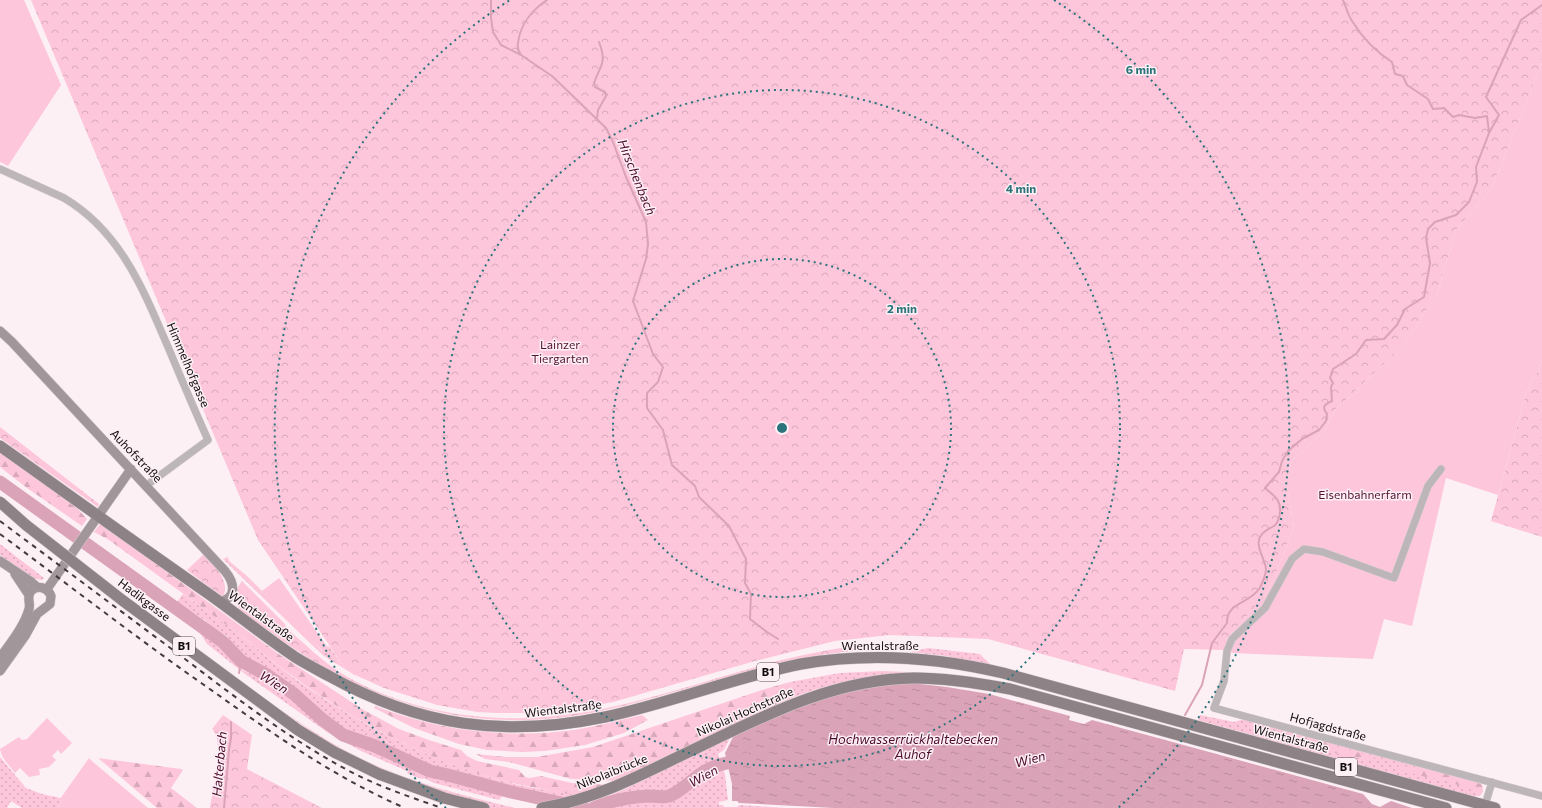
<svg xmlns="http://www.w3.org/2000/svg" width="1542" height="808" viewBox="0 0 1542 808" font-family="Commissioner,sans-serif">
<style>
.grass{fill:url(#grass-dots)}
.forest{fill:url(#forest-firs)}
.park{fill:url(#park-crowns)}
.garden{fill:#fdc6da}
.water{fill:url(#water-ripples)}
.lines{fill:none;stroke-linecap:round;stroke-linejoin:round}
.stream{stroke:#dba3b7;stroke-width:2}
.river{stroke:#dba3b7;stroke-width:13}
.street-casing{stroke:#d7cbd0;stroke-width:8}
.secondary-casing{stroke:#d7cbd0;stroke-width:10}
.primary-casing{stroke:#d7cbd0;stroke-width:12}
.street{stroke:#bcb6b8;stroke-width:7}
.secondary{stroke:#a1979b;stroke-width:9}
.primary{stroke:#8d8285;stroke-width:11}
.rail{stroke:#433c3f;stroke-width:2;stroke-dasharray:5 5;stroke-linecap:butt}
.primary-bridge-casing{stroke:#d7cbd0;stroke-width:12;stroke-linecap:butt}
.primary-bridge{stroke:#8d8285;stroke-width:11}
.ring{fill:none;stroke:#2a737b;stroke-width:2;stroke-dasharray:2 4}
.labels{text-anchor:middle;stroke-width:3;stroke-linejoin:round;paint-order:stroke}
.shield{fill:#fdf0f5;stroke:#575053;stroke-width:1}
.shield-label{font-size:11px;font-weight:bold;fill:#100b0d}
.park-label{font-size:12px;fill:#521131;stroke:#fdf0f5}
.street-label{font-size:12px;fill:#100b0d;stroke:#fdf0f5}
.water-label{font-size:13px;font-style:italic;fill:#4c0a2c;stroke:#fdf0f5}
.centre{fill:#2a737b;stroke:#fdf0f5;stroke-width:2}
.ring-label{font-size:12px;text-anchor:middle;font-weight:bold;fill:#2a737b;stroke:#fdf0f5;stroke-width:3;stroke-linejoin:round;paint-order:stroke}
</style>
<defs>
<pattern id="grass-dots" width="8" height="8" patternUnits="userSpaceOnUse"><rect width="8" height="8" fill="#fdc6da"/><path d="M2 2h.1M6 6h.1" fill="none" stroke="#d8a9ba" stroke-width="1.8" stroke-linecap="round"/></pattern>
<pattern id="forest-firs" width="22" height="20" patternUnits="userSpaceOnUse"><rect width="22" height="20" fill="#fdc6da"/><path d="M5 1l3.5 6h-7zM16 11l3.5 6h-7z" fill="#d8a9ba"/></pattern>
<pattern id="park-crowns" width="20" height="18" patternUnits="userSpaceOnUse"><rect width="20" height="18" fill="#fdc6da"/><path d="M2 6a3 3 0 1 1 6 0M12 15a3 3 0 1 1 6 0" fill="none" stroke="#d8a9ba"/></pattern>
<pattern id="water-ripples" width="26" height="14" patternUnits="userSpaceOnUse"><rect width="26" height="14" fill="#dba3b7"/><path d="M2 4q2-2 4 0t4 0M15 11q2-2 4 0t4 0" fill="none" stroke="#bb8b9c"/></pattern>
</defs>
<rect width="100%" height="100%" fill="#fdf0f5"/>
<!-- grass -->
<path class="grass" d="M0 544 44 578 42 580 36 579 29 576 10 562 9 563 0 555Z
M228 557 229 561 247 576 322 651 329 646 344 667 356 676 324 656 312 645 223 559Z
M183 594C200 606 216 617 232 629 253 645 273 662 294 678 357 723 429 761 504 781 531 789 558 791 585 795L561 801 431 767 363 737 343 732 320 714 319 709 296 689 272 674 249 662 240 655 227 636 212 628 206 621 177 602Z
M200 633C210 636 215 648 225 649L230 657 241 663 242 670 264 679 315 715 316 721 338 736 375 749C380 755 390 755 397 759 399 760 400 763 401 764 408 769 423 773 431 775 437 777 443 776 448 780L503 795 499 800 434 783 424 778 422 779 408 774 407 771 361 751 327 732 245 674 207 644Z
M928 648 980 654 991 665 946 656 910 652Z
M882 671 908 672V674C865 676 834 683 794 697L790 682 840 673Z
M269 702C298 721 327 742 358 757 408 782 461 795 515 808H469L392 775 331 745Z
M1200 715 1234 722 1248 718 1482 785 1483 791 1480 796H1472L1198 720Z
M730 738 724 750 718 754 725 774 728 800 719 802V805H723L724 807H737L739 805 787 808H573L583 805 623 790Z
M0 757 26 788 42 794 61 798 62 800 58 808H22L11 801 7 808H0Z"/>
<!-- forest -->
<path class="forest" d="M0 452 78 509 87 519 82 526 27 488 0 467Z
M99 525H103L280 655 362 709 399 729 429 740 461 750 467 756 477 761 519 770 525 777 529 778 541 776 572 783 610 785C602 788 593 794 585 795 573 796 549 790 537 788 453 774 362 727 294 677 272 662 253 644 232 629 191 599 150 570 109 540L94 532Z
M790 682 794 697 619 781 571 779 509 762 485 759 476 754 506 757H537L593 747 765 689Z
M375 706C438 731 507 739 574 730 597 726 620 720 642 715L648 720 624 733 585 745 545 751 524 752 487 750 459 744 414 728 374 708Z
M1318 741 1374 757V761L1315 749Z
M98 758 181 769 183 770 171 788 197 808H201H157Z
M1398 764 1415 769 1428 768 1475 781 1482 785 1483 791 1482 793 1443 780 1426 777 1399 770Z"/>
<!-- park -->
<path class="park" d="M31 0H1542V63L1491 190 1456 230 1437 294 1403 346 1335 410 1325 430 1292 461 1286 481 1294 527 1273 581 1264 597 1219 647 1222 650 1184 649 1175 691 988 639 890 635 835 641 755 661 613 702 587 707 539 713H497L477 712 437 705 384 688 353 674 344 667 258 540Z
M1542 362V537L1491 521 1526 393Z
M0 427 99 504 98 507 0 438Z
M204 554C214 565 231 581 223 597L187 570Z
M242 581 285 624 286 628C306 644 323 663 346 676 425 721 519 727 607 708 686 691 761 660 841 648 867 643 895 644 921 646 895 651 869 649 843 652 818 655 793 660 769 666 714 679 660 698 605 710 481 738 370 707 269 631 251 618 222 607 242 581Z
M223 715 252 735 247 769 322 808H210C212 791 226 741 212 729Z"/>
<!-- garden -->
<path class="garden" d="M0 0H24L61 85 8 166 0 162Z
M1542 63V362L1526 393 1498 495 1446 478 1412 626 1384 619 1373 659 1233 653 1222 650 1219 647 1264 597 1273 581 1294 527 1286 481 1292 461 1325 430 1335 410 1403 346 1437 294 1456 230 1491 190Z
M279 578 328 648 323 651 296 627 262 591Z
M47 718 72 743 61 754 58 750 52 756 56 760 49 767 39 769 40 775 29 777 20 768 15 773C10 766 1 758 0 749L19 737 22 740 27 739Z
M89 758 93 762 148 808H58L62 800 60 799Z"/>
<!-- water -->
<path class="water" d="M912 683 947 687 989 694 1070 716 1069 720 1084 724 1092 720 1363 794 1372 804 1380 807 1391 801 1412 808H834L739 803 737 801H732V784L725 753 733 737 766 719 827 696 880 685Z"/>
<g class="lines">
<!-- stream -->
<path class="stream" d="M491 0V18L493 32 501 45 521 55 552 76 606 128 613 142 626 177 646 222 648 244 646 259 633 301 653 354 663 367 658 382 647 393V408L663 430 672 465 695 486 699 497 729 526 746 559 745 583 751 594 750 619 767 632 778 639
M1343 0C1346 7 1348 15 1352 21 1362 37 1376 52 1392 62L1395 74 1403 76 1407 85 1428 99 1433 109 1444 108 1453 117 1459 115 1475 118 1487 116 1489 132
M521 55C519 52 517 47 518 43 520 25 532 10 547 0
M597 119 598 110 606 96 605 92 595 87 594 83C601 64 607 63 599 42
M239 673 241 661
M1185 715 1202 685 1212 643 1227 623C1226 603 1250 603 1259 589 1262 585 1266 574 1266 569 1265 559 1255 546 1260 537 1264 530 1269 529 1274 526 1277 524 1278 521 1279 518 1283 502 1276 497 1265 488L1279 472 1282 461 1288 451 1302 439 1319 430 1326 421 1327 414C1321 407 1325 404 1332 401L1331 387 1333 383 1330 378 1333 369 1356 354 1366 340 1384 339 1397 325 1405 309 1424 297 1430 263 1426 238 1428 229 1435 222 1456 215 1469 202 1477 182 1476 167 1489 133 1499 115 1486 97 1521 20 1542 5
M224 808 229 750 231 738V722"/>
<!-- river -->
<path class="river" d="M0 482 223 642 241 661 267 675 294 694 323 720 343 735 375 746 430 771 448 775 511 792 584 808
M594 808C608 801 635 796 651 796 658 796 662 798 669 796 681 792 691 780 702 773 714 765 730 762 745 759"/>
<defs>
<path id="street" d="M0 169 64 198C121 232 143 289 168 347 181 378 194 409 208 440L147 485
M1441 469 1428 486 1394 578 1323 552 1304 549 1292 559 1265 608 1232 639 1227 651 1224 681 1214 708 1542 796
M1485 805 1492 782"/>
<path id="secondary" d="M0 331 12 342 225 571C234 582 238 597 220 602
M0 561 30 581 37 587
M15 574 29 595
M47 589 131 469
M0 658C10 643 24 627 29 609 31 603 26 597 31 591 38 584 48 588 51 596L50 604 37 614 25 636 0 671"/>
<path id="primary" d="M0 446C69 495 137 544 206 592 236 613 265 637 295 657 306 664 318 670 329 676 419 726 504 738 605 717 671 703 735 677 801 664 869 652 936 657 1003 673L1495 808
M379 774 444 798 484 808
M542 808C592 800 635 778 680 756 754 721 829 679 914 678 946 678 978 683 1010 689L1446 808"/>
</defs>
<!-- street casing -->
<use href="#street" class="street-casing"/>
<!-- secondary casing -->
<use href="#secondary" class="secondary-casing"/>
<!-- primary casing -->
<use href="#primary" class="primary-casing"/>
<!-- street -->
<use href="#street" class="street"/>
<!-- secondary -->
<use href="#secondary" class="secondary"/>
<!-- primary -->
<use href="#primary" class="primary"/>
<!-- rail -->
<path class="rail" d="M0 521C59 565 118 609 177 653 234 696 291 741 355 774 383 788 413 798 442 808
M0 534C62 580 124 628 187 673 257 722 326 774 405 808"/>
<defs>
<path id="primary-bridge" d="M0 502 26 525 122 600 298 730 334 752 379 774"/>
</defs>
<!-- primary-bridge casing -->
<use href="#primary-bridge" class="primary-bridge-casing"/>
<!-- primary-bridge -->
<use href="#primary-bridge" class="primary-bridge"/>
</g>
<!-- distance rings -->
<g class="ring">
<circle cx="782" cy="428" r="169"/>
<circle cx="782" cy="428" r="338"/>
<path d="M446 808A507 507 0 0 1 510 0M1054 0A507 507 0 0 1 1118 808"/>
</g>
<g class="labels">
<!-- shield labels -->
<g class="shield">
<rect x="173" y="637" width="22" height="18" rx="3"/>
<rect x="757" y="663" width="22" height="18" rx="3"/>
<rect x="1335" y="758" width="22" height="18" rx="3"/>
</g>
<g class="shield-label">
<text x="184" y="650">B1</text>
<text x="768" y="676">B1</text>
<text x="1346" y="771">B1</text>
</g>
<!-- park labels -->
<g class="park-label">
<text x="560" y="349">Lainzer<tspan x="560" dy="14">Tiergarten</tspan></text>
<text x="1365" y="499">Eisenbahnerfarm</text>
</g>
<!-- street labels -->
<g class="street-label">
<text transform="translate(188 365) rotate(67)" y="4">Himmelhofgasse</text>
<text transform="translate(136 456) rotate(46)" y="4">Auhofstraße</text>
<text transform="translate(144 600) rotate(37)" y="4">Hadikgasse</text>
<text transform="translate(261 616) rotate(36)" y="4">Wientalstraße</text>
<text x="880" y="650">Wientalstraße</text>
<text transform="translate(563 709) rotate(-7)" y="4">Wientalstraße</text>
<text transform="translate(745 712) rotate(-24)" y="4">Nikolai Hochstraße</text>
<text transform="translate(1328 727) rotate(15)" y="4">Hofjagdstraße</text>
<text transform="translate(1291 739) rotate(15)" y="4">Wientalstraße</text>
<text transform="translate(612 772) rotate(-22)" y="4">Nikolaibrücke</text>
</g>
<!-- water labels -->
<g class="water-label">
<text transform="translate(637 177) rotate(68)" y="5">Hirschenbach</text>
<text transform="translate(274 682) rotate(32)" y="5">Wien</text>
<text x="913" y="744">Hochwasserrückhaltebecken<tspan x="913" dy="15">Auhof</tspan></text>
<text transform="translate(1030 759) rotate(-15)" y="5">Wien</text>
<text transform="translate(219 764) rotate(-85)" y="5">Halterbach</text>
<text transform="translate(703 776) rotate(-29)" y="5">Wien</text>
</g>
</g>
<circle cx="782" cy="428" r="6" class="centre"/>
<g class="ring-label">
<text x="1141" y="74">6 min</text>
<text x="1021" y="193">4 min</text>
<text x="902" y="313">2 min</text>
</g>
</svg>
